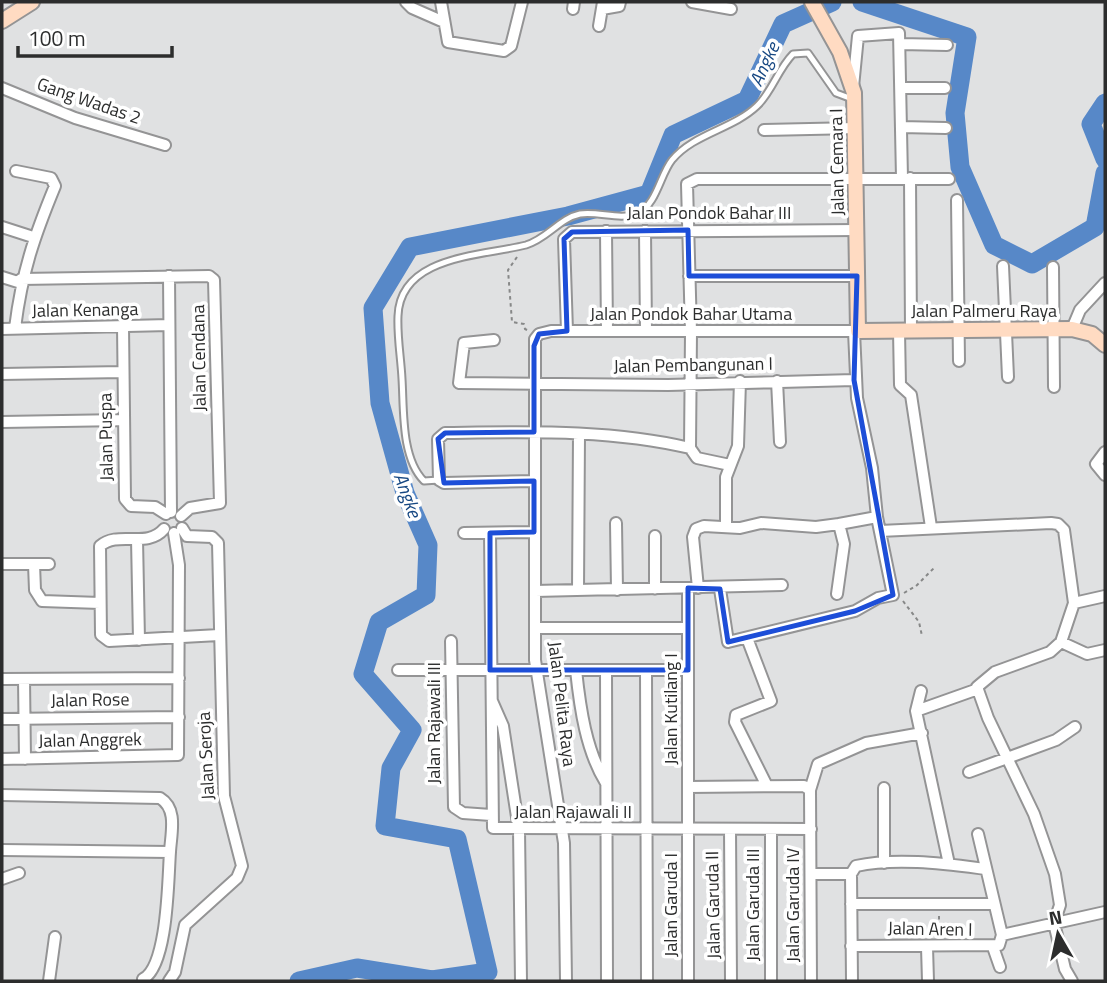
<svg xmlns="http://www.w3.org/2000/svg" width="1107" height="983" viewBox="0 0 1107 983" font-family="'Titillium Web',sans-serif">
<style>
.lines{fill:none;stroke-linecap:round;stroke-linejoin:round}
.river{stroke:#5788c8;stroke-width:19}
.lane-casing{stroke:#949495;stroke-width:9}
.street-casing{stroke:#949495;stroke-width:14}
.secondary-casing{stroke:#949495;stroke-width:18}
.path{stroke:#878888;stroke-width:2;stroke-dasharray:3.5 3.5;stroke-linecap:butt}
.lane{stroke:#fff;stroke-width:5}
.street{stroke:#fff;stroke-width:10}
.secondary{stroke:#ffdbc2;stroke-width:14}
.marked{fill:none;stroke:#1d4ed8;stroke-width:5;stroke-linejoin:round}
.labels{text-anchor:middle;stroke-width:7;stroke-linejoin:round;paint-order:stroke}
.street-label{font-size:18px;fill:#2c2d2d;stroke:#fff}
.water-label{font-size:19px;font-style:italic;fill:#164782;stroke:#fff}
</style>
<rect width="100%" height="100%" fill="#e0e1e2"/>
<g class="lines">
<!-- river -->
<path class="river" d="M862 2 967 37 955 113 960 167 994 245 1032 264 1095 227 1105 173
M1105 103 1091 124 1105 159
M299 981 357 968 432 980 488 972 457 839 385 826 391 768 412 730 363 674 379 622 426 595 428 545 405 493 380 403 373 308 410 247 568 216 649 194 673 135 747 100 783 24 832 2"/>
<defs>
<path id="lane" d="M439 480 424 481C401 458 404 410 402 379 401 358 397 337 398 316 400 255 483 256 526 245 547 239 560 218 580 214 599 211 620 221 638 213 657 204 660 175 672 160 693 134 733 129 757 106 772 92 778 69 793 54L808 53 836 93 852 99"/>
<path id="street" d="M406 2 412 8 444 22
M441 2 448 42 504 51 511 46 522 2
M692 2 731 9
M573 9 574 2
M602 9 619 6 620 2
M599 26 603 2
M901 44 947 45
M853 87 858 36 899 33 902 178
M2 88 75 118 165 145
M901 88H945
M901 127 946 128
M764 130 856 128
M910 178 911 331
M957 200 959 361
M2 227 33 237
M606 231 607 331
M645 231 646 331
M1003 266 1008 377
M1053 267 1054 387
M169 276 171 512
M689 276H857
M2 277 21 283
M21 279 209 276 214 280 220 503 190 508 181 516
M123 326 125 499 131 506 155 507 166 514
M15 328C22 272 34 237 55 186L51 178 16 171
M2 329 169 325
M1072 329 1080 310 1105 283
M567 331 564 239 572 232 857 230
M899 331 900 385 911 395 931 527
M494 340 464 343 459 383 668 385 854 380
M2 374 123 372
M777 381 780 442
M2 422 123 420
M1105 452 1096 464 1105 475
M730 465 697 458 690 448 691 332 687 184 697 179H949
M534 481 444 483 439 480 438 439 445 433C527 432 610 429 690 448
M616 523 617 590
M839 524 877 517
M726 527V477L738 446 740 381
M164 529C147 549 118 530 100 546L101 635 109 641 219 635
M880 531 1051 523 1058 524 1064 530 1074 603 1061 642 1050 652 995 672 977 687 988 718 1034 814 1055 874 1060 905 1054 923 1065 969 1072 981
M464 533 534 532
M490 533 493 828 811 829
M655 536V589
M137 539 139 640
M2 564H49
M34 564 35 590 42 601 100 603
M698 588 693 537 696 529 704 526 740 528 761 523 816 527 839 524 844 544 837 594
M720 589 728 642 855 611 878 598 893 595 877 517 872 468 857 398 854 331
M578 590 579 435
M535 591 782 585
M1074 603 1105 596
M535 628H688
M747 638 771 701 736 715 735 722 767 786
M451 641 454 807 463 813 491 815
M1061 642 1087 654 1105 650
M398 670H688
M576 670C580 708 586 751 606 783
M606 670 607 981
M646 670 647 981
M2 679 179 678
M24 679 25 759
M921 691 916 711 949 864
M492 701 503 726 519 830 521 981
M916 711 978 689
M2 719 179 717
M2 759 178 755 179 565 174 533
M969 772 1056 740 1075 727
M688 787 804 786 810 790 811 981
M884 788V863
M810 790 818 764 866 743 922 733
M2 795 160 798C178 809 171 833 170 852L2 850
M730 829 731 981
M771 829V981
M811 874H851
M851 874 856 866C897 857 946 864 986 869
M851 874 852 981
M2 879 19 873
M851 904H994
M1002 935 1105 912
M851 946 999 945 1002 935 978 834
M927 947 928 981
M993 947 1000 967
M143 979C168 966 168 879 170 852
M49 981 55 937
M169 981 175 972 185 925 237 878 242 866 224 796 218 543 212 537 187 536 182 528
M566 981 564 843 535 660V339L539 334 551 331H858
M688 981V589"/>
<path id="secondary" d="M812 2 840 52 854 93 858 331 1072 329 1092 334 1105 345
M2 21 32 2"/>
</defs>
<!-- lane casing -->
<use href="#lane" class="lane-casing"/>
<!-- street casing -->
<use href="#street" class="street-casing"/>
<!-- secondary casing -->
<use href="#secondary" class="secondary-casing"/>
<!-- path -->
<path class="path" d="M517 257 508 270 512 322 524 324 525 329 529 331
M904 593 916 586 935 567
M903 601 919 622 922 636
M939 916V935"/>
<!-- lane -->
<use href="#lane" class="lane"/>
<!-- street -->
<use href="#street" class="street"/>
<!-- secondary -->
<use href="#secondary" class="secondary"/>
</g>
<!-- marked area -->
<path class="marked" d="M688 230 689 276H857L854 380 893 595 855 611 728 642 720 589 688 588V670H490V533L534 532V481L444 483 438 439 445 433 534 432V346L539 334 567 331 564 239 572 232Z"/>
<g class="labels">
<!-- street labels -->
<g class="street-label">
<text transform="translate(89 101) rotate(19)" y="6">Gang Wadas 2</text>
<text transform="translate(837 162) rotate(-91)" y="6">Jalan Cemara I</text>
<text x="709" y="219">Jalan Pondok Bahar III</text>
<text transform="translate(85 310) rotate(-1)" y="6">Jalan Kenanga</text>
<text x="984" y="317">Jalan Palmeru Raya</text>
<text x="691" y="320">Jalan Pondok Bahar Utama</text>
<text transform="translate(199 358) rotate(-91)" y="6">Jalan Cendana</text>
<text transform="translate(693 365) rotate(-1)" y="6">Jalan Pembangunan I</text>
<text transform="translate(106 437) rotate(-91)" y="6">Jalan Puspa</text>
<text transform="translate(90 700) rotate(-1)" y="6">Jalan Rose</text>
<text transform="translate(562 704) rotate(83)" y="6">Jalan Pelita Raya</text>
<text transform="translate(671 709) rotate(-90)" y="6">Jalan Kutilang I</text>
<text transform="translate(434 723) rotate(-90)" y="6">Jalan Rajawali III</text>
<text transform="translate(90 740) rotate(-1)" y="6">Jalan Anggrek</text>
<text transform="translate(206 756) rotate(-93)" y="6">Jalan Seroja</text>
<text x="573" y="818">Jalan Rajawali II</text>
<text transform="translate(671 905) rotate(-90)" y="6">Jalan Garuda I</text>
<text transform="translate(713 905) rotate(-91)" y="6">Jalan Garuda II</text>
<text transform="translate(753 905) rotate(-90)" y="6">Jalan Garuda III</text>
<text transform="translate(793 905) rotate(-90)" y="6">Jalan Garuda IV</text>
<text transform="translate(930 929) rotate(1)" y="6">Jalan Aren I</text>
</g>
<!-- water labels -->
<g class="water-label">
<text transform="translate(764 64) rotate(-65)" y="7">Angke</text>
<text transform="translate(408 495) rotate(70)" y="7">Angke</text>
</g>
</g>
<!-- border -->
<rect width="1107" height="983" fill="none" stroke="#2c2d2d" stroke-width="7"/>
<!-- north arrow -->
<g transform="translate(1058 934) rotate(351)" stroke="#ffffff" stroke-width="5" paint-order="stroke">
<path d="M0-5L12 26L0 18L-12 26Z" fill="#2c2d2d"/>
<text y="-10" font-size="19" font-weight="bold" text-anchor="middle" fill="#2c2d2d">N</text>
</g>
<!-- scale -->
<path d="M18 46v10h154v-10" fill="none" stroke="#2c2d2d" stroke-width="3.5"/>
<text x="28" y="46" font-size="21" fill="#2c2d2d" stroke="#ffffff" stroke-width="5" paint-order="stroke">100 m</text>
</svg>
